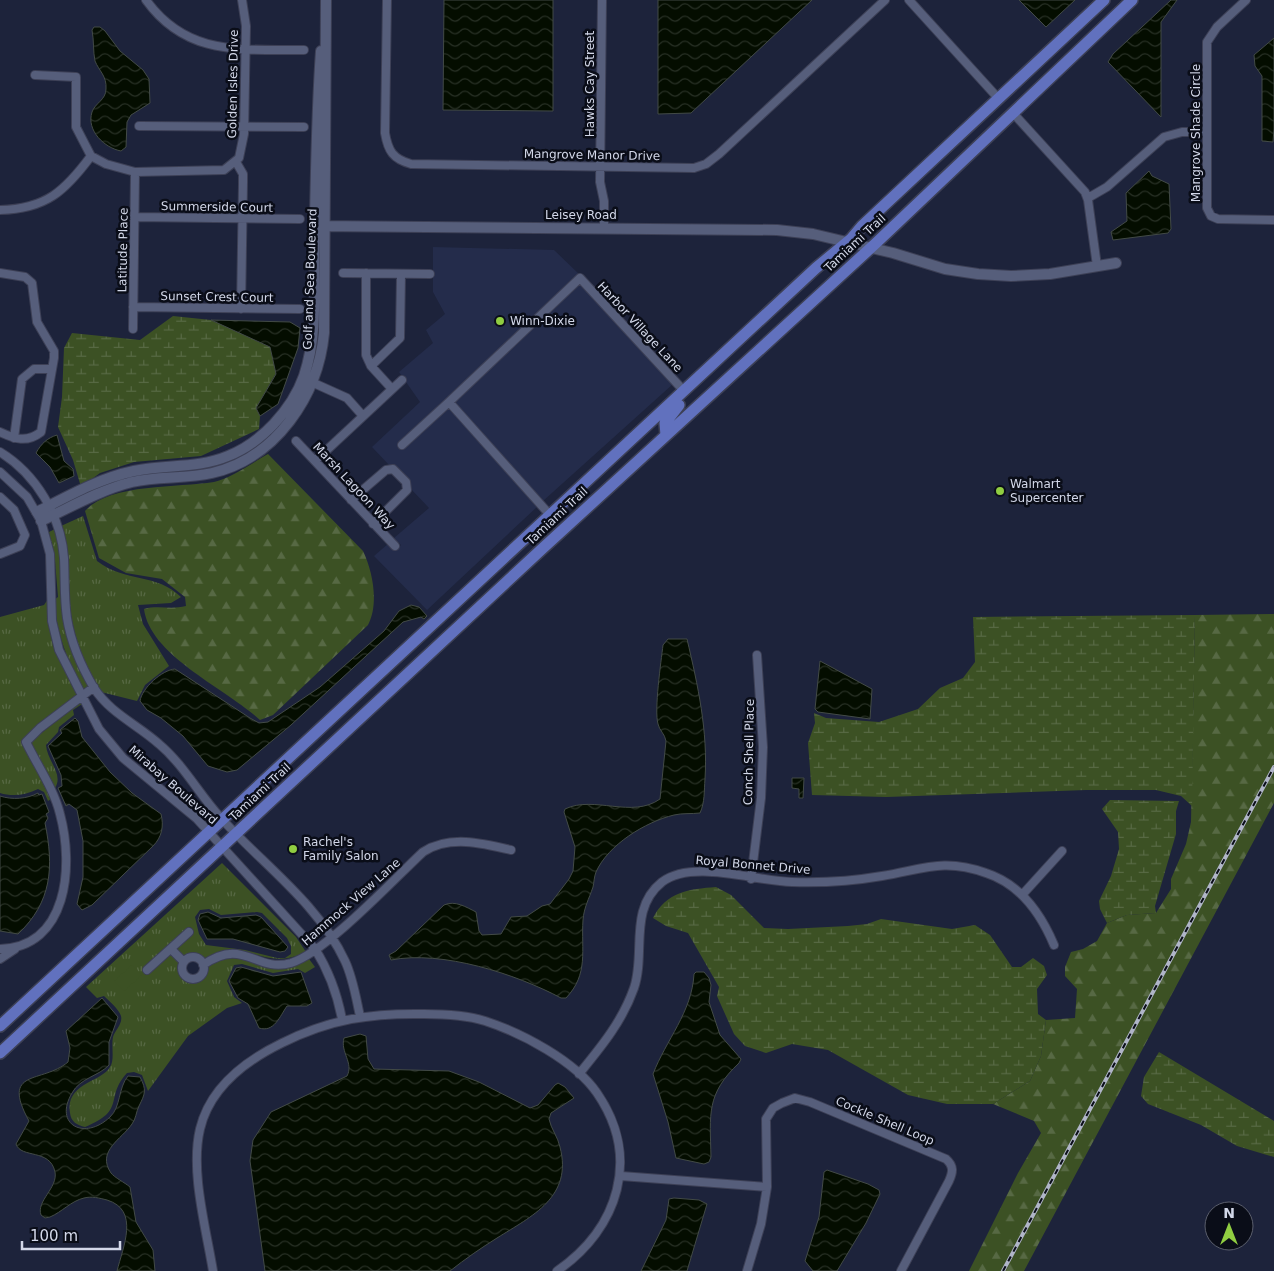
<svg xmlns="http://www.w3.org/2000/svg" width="1274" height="1271" viewBox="0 0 1274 1271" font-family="'DejaVu Sans',sans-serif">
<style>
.built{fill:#242c4b}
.grass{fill:url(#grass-tufts);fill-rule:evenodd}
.forest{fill:url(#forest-firs)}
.wetland{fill:url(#wetland-marsh)}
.garden{fill:#3c5124}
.water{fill:url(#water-waves);stroke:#424a46}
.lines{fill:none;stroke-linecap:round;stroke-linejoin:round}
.street-casing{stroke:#3d4056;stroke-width:10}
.secondary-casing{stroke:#3d4056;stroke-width:12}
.primary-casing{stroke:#3d4056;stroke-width:14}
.street{stroke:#565e7b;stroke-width:8}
.secondary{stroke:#565e7b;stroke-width:10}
.primary{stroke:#6171be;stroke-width:11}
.rail-casing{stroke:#b0b5c8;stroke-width:4}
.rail{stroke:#0a0d18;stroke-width:2;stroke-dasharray:5.5;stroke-linecap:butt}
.poi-dot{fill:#90cd41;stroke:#0a0d18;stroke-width:2}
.labels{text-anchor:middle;stroke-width:5;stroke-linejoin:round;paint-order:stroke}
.street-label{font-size:12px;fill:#d3d8e9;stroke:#0a0d18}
.poi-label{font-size:12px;fill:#d3d8e9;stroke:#0a0d18;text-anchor:start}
</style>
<defs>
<pattern id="grass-tufts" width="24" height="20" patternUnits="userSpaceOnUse" patternTransform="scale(1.25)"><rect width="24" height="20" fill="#3c5124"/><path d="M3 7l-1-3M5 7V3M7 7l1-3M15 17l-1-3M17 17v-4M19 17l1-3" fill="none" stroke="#576944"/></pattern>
<pattern id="forest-firs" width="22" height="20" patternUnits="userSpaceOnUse" patternTransform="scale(1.25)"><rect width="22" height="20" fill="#3c5124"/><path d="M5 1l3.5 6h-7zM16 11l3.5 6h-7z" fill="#576944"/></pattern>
<pattern id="wetland-marsh" width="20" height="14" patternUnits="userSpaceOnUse" patternTransform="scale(1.25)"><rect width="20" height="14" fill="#3c5124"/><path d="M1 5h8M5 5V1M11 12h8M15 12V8" fill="none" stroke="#576944"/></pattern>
<pattern id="water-waves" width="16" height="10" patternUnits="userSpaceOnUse" patternTransform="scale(1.25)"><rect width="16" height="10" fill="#040d00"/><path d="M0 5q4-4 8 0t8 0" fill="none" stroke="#283025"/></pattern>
</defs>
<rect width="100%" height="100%" fill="#1d233b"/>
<!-- built -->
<path class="built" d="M433 247 554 250 580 275 398 444 402 450 449 407 538 506 427 610 374 556 389 543 396 550 401 545 394 538 429 508 410 488 408 479 395 466H390L372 447 420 402 399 372 433 343 426 330 445 314 433 292Z
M580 283 673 384 543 501 454 402Z"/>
<!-- grass -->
<path class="grass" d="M83 516 97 561C126 583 157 573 181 597L171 603 138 605 143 624 169 666 145 685 137 701 101 692C67 643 67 583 61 526Z
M55 529C64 559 59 591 64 621 68 645 79 665 90 686L83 691C68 660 57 636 54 600L58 597 55 561 49 532Z
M48 599 56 651 77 695 38 725 23 740V744L51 799 48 801 44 792 38 789C26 795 13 797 0 793V617L44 605Z
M81 702 82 704 73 710 74 715 59 727 58 732 46 745C47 761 64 774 55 788L57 796 30 742Z
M222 863 296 937 306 952C261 974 243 933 204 959L196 954 184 957 176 949 194 932 190 927 143 970 146 975 171 954 179 963C177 973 181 979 191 983 201 982 206 977 207 966L215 961 232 956 270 967H290L309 959 315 967 305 973 298 969 273 973 242 964 234 965 227 981 234 997 242 1003 227 1008 188 1036 148 1091 142 1075 134 1072 127 1073C104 1098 127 1110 85 1127 77 1125 71 1122 70 1113 65 1083 102 1082 110 1067 115 1060 111 1046 113 1037 115 1030 123 1024 121 1016 119 1009 109 1001 104 996L97 998 86 987ZM209 909 221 915 257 912 262 913 287 938 291 946V954L285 958H277L245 950 206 945 199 934 195 917 200 910Z"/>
<!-- forest -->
<path class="forest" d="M268 454 363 551C373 572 379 604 368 625L273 715 260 720C227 689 150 656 144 609 158 605 171 610 186 606L185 597 162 579 126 573 99 558 85 511C110 483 178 488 214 482 229 479 254 462 268 454Z
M1274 614V803L1024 1271H969L1018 1173 1041 1133 1034 1121 993 1104 1030 1081 1041 1056 1046 1020 1075 1018 1077 989 1065 976V967L1071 952 1083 949 1097 941 1107 923 1127 915 1156 913 1171 889V879L1186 844 1191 822 1195 615Z"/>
<!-- wetland -->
<path class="wetland" d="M173 316 211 320 270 347 276 373 256 408 260 416 259 429 201 456 134 462 100 473 81 487 73 460 58 427 62 397 64 348 72 333 140 340Z
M1195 615 1192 806 1181 796 1156 790H1086L886 797 812 795 808 743 815 723 814 713 826 718 879 722 918 709 940 688 963 678 975 662 973 617Z
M1110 800 1179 801 1176 811V834L1155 906 1156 913 1127 915 1107 923 1100 909 1099 901 1111 876 1119 849 1118 832 1102 809Z
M716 887 731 895 764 928 788 929 848 926 867 924 881 919 952 929 975 925 990 935 1012 967H1021L1033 958 1044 966 1047 975 1037 989 1038 1014 1046 1020 1041 1056 1030 1081 993 1104H947L908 1095 828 1050 792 1044 766 1053 745 1046 734 1034 717 996 719 987 688 933 666 926 653 918C666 892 689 889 716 887Z
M1159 1052 1274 1121V1157L1237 1146 1201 1125 1148 1104 1141 1096 1144 1077Z"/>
<!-- garden -->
<path class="garden" d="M132 965 142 975 124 991 114 981Z"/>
<!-- water -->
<path class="water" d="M444 0H553V111L443 110Z
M658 0H812L691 113 658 114Z
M1019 0H1075L1046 27Z
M1171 0H1177L1161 22V117L1108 62 1113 54Z
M94 27H100L105 31 120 51 143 70 149 79 150 103 131 115 127 122 126 147 121 151C105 148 86 131 92 112 95 103 106 100 106 89 107 76 99 71 95 61 93 52 94 40 92 30Z
M1274 38V129L1273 142 1262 141V76L1255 66 1254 55Z
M1149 171 1152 176 1169 184 1171 229 1168 233 1113 240 1111 232 1127 221 1126 193Z
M211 320 290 322 300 328 298 348 278 404 260 416 256 408 276 374 270 347Z
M57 435 64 461 73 469 74 476 59 483 50 467 36 453C41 444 47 438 57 435Z
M411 605 419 607 427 616 424 619 421 617 403 622 291 725 237 770 227 772 208 766 183 736 161 718 147 710 140 701C142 688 162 670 175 669L250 718 259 723 268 722 320 687 384 631 399 611Z
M668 639H687C698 686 708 731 705 779 704 791 705 802 700 813 692 814 682 813 674 815 645 822 608 845 596 872 594 877 594 883 593 887 589 899 584 907 583 920 581 950 589 974 566 998H561C516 974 442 950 391 960L389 955 396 951 444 905C455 900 466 907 476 912L479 931 482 935 501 934 511 917 527 916 542 906 550 904 569 879 573 871 575 847 564 812 565 809C594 795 632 819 660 799L666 741C665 734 659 730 658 724 654 710 661 662 663 645Z
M820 661 872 689 870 719 818 712 815 709Z
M75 718 78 721 82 737 110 772 132 793 161 814C164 826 162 837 153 846L92 905 82 910 77 904 83 877V841L77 810 69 804 66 806 58 788 62 786 61 775 48 746 62 733 60 730Z
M792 778H804L803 798H799V789L792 788Z
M38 793 39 795 42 794 49 812 46 814 48 818 45 823C54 867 52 902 18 934L0 931V796C12 800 27 799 38 793Z
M208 912 221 918 256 915 261 917 288 947 285 951 280 952 233 939H207L198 920 200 914Z
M241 967 273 976 301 972 312 1003 307 1006H287C280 1016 274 1033 259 1028L248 1004 238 998 229 981 236 968Z
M696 972H704L709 978 711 985 709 1002 720 1035 741 1059 739 1063C706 1094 710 1114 711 1157L709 1162 704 1164 676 1158 668 1122 653 1074C666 1040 692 1012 694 974Z
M102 998 118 1017 109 1042V1065C99 1076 80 1078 72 1093 53 1125 85 1141 110 1117 121 1107 118 1088 128 1076L140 1077C147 1090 145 1094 139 1106 136 1112 136 1119 132 1124 122 1139 96 1151 111 1173 115 1178 124 1182 130 1187L136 1222 153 1250 155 1271H117C123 1247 140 1210 107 1200 99 1198 92 1196 84 1198 71 1201 62 1212 50 1217L45 1218 41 1215C36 1201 58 1188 55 1172 50 1148 21 1159 16 1144L29 1121C0 1068 42 1084 68 1062L70 1048 66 1031Z
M360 1034 366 1036 368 1059 374 1069 449 1071 479 1082 530 1108 538 1105 555 1085 558 1083 565 1087 574 1098 551 1113 549 1119C551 1129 558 1137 560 1147 573 1197 532 1216 497 1238 481 1248 465 1259 450 1271H265L250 1161 253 1140 271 1112 347 1076C354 1063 340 1052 344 1038Z
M827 1170 868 1184 879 1190 880 1194 866 1223 837 1271H813L805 1261 819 1217 824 1172Z
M674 1198 699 1200 707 1204 687 1271H641L666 1220 669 1199Z"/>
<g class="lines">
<defs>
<path id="street" d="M146 0C187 57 242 49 304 50
M387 0 385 133C388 151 393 159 411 164L694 168 706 164 719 154 885 0
M602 0 600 182 604 201V228
M909 0 998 98
M1246 0 1217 27 1207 42V208L1211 216 1218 219 1274 220
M35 75 76 77V127L91 156 106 164 135 172 224 170 239 158 244 134 246 26 242 0
M1013 113 1085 192 1088 200 1097 266
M139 126 304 127
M236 162 243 174V183L241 309
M1088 198 1107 187 1164 137 1182 132H1207
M0 210C46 209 65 191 91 156
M134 217 300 219
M0 273 25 277 32 283 37 322 54 351V358L41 432C27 443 15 439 0 432
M343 273 430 274
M366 273V355L371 366 392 389
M133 307 300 309
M133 329 135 172
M371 366 400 338 401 274
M307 380 347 398 363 416
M14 438 22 379 34 369H51
M296 441 395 546
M402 445 449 402
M0 452C36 474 61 516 64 558 65 578 64 598 67 618 71 643 81 666 94 688 110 713 138 725 159 744 183 764 199 794 220 817 261 863 318 903 345 961 353 978 356 998 360 1016
M315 461 402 380
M0 472 27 497 41 521 50 554 52 621 59 650 99 729 123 758 197 819 315 949C329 971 337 993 342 1019
M0 497 14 510 25 535 20 546 0 554
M351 500 386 470 393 469 406 482 407 490 373 524
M550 515 449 402 580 278 684 391
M751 879 761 798 763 747 757 655
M1022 895 1062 851
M0 949C68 947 74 866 60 814 54 789 37 765 26 742L40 728 94 687
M171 949 184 962
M182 968a11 11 0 1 1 22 0a11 11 0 1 1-22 0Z
M0 959 15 949
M203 965C244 936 255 973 291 963 326 952 393 880 423 852 449 835 482 843 511 850
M147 970 189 932
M579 1074C601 1047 622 1022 634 988 646 953 628 909 662 882 693 859 754 881 792 882 822 883 853 881 882 876 924 869 944 858 986 873 1020 884 1041 914 1054 945
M621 1176 767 1187
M213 1271C206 1228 190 1171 200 1129 210 1087 245 1061 282 1043 330 1019 371 1013 424 1014 444 1014 466 1015 485 1021 522 1033 575 1061 597 1093 641 1157 619 1228 557 1271
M747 1271 761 1224 767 1187 766 1119 773 1108 782 1103 795 1098 810 1102 946 1159C954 1166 953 1172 949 1181L901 1271"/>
<path id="secondary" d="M315 226 777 230 813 234 893 253 945 269 978 274 1011 276 1050 274 1116 263
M37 512C68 496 100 478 134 471 166 464 197 469 228 456 261 443 292 410 304 376 317 337 314 296 314 256 316 188 316 120 321 51
M41 521C71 507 100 490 132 482 158 476 186 479 212 473 276 458 318 396 324 333L326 0"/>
<path id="primary" d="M666 435 665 423 679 405
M0 1026 816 268 851 239 862 226 1104 0
M0 1053 543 548 875 244 1132 0"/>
</defs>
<!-- street casing -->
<use href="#street" class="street-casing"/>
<!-- secondary casing -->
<use href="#secondary" class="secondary-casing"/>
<!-- primary casing -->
<use href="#primary" class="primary-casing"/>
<!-- street -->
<use href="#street" class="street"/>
<!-- secondary -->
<use href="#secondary" class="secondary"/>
<!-- primary -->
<use href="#primary" class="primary"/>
<defs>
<path id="rail" d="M1003 1271 1274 767"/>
</defs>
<!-- rail casing -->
<use href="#rail" class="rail-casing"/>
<!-- rail -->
<use href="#rail" class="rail"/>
</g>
<!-- markers -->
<g class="poi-dot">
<circle cx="500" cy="321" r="5"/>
<circle cx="1000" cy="491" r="5"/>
<circle cx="293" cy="849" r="5"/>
</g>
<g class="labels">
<!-- street labels -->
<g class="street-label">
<text transform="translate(233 84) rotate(-89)" y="4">Golden Isles Drive</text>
<text transform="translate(590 84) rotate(-90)" y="4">Hawks Cay Street</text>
<text transform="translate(1196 133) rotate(-90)" y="4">Mangrove Shade Circle</text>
<text transform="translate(592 155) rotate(1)" y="4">Mangrove Manor Drive</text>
<text transform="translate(217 207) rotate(1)" y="4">Summerside Court</text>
<text x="581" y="219">Leisey Road</text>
<text transform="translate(855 243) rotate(-43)" y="4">Tamiami Trail</text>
<text transform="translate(123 250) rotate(-89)" y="4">Latitude Place</text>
<text transform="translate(310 279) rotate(-88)" y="4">Golf and Sea Boulevard</text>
<text transform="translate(217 297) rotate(1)" y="4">Sunset Crest Court</text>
<text transform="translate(640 327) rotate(47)" y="4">Harbor Village Lane</text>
<text transform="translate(354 486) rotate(47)" y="4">Marsh Lagoon Way</text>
<text transform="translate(557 516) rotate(-43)" y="4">Tamiami Trail</text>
<text transform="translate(749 752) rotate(-89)" y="4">Conch Shell Place</text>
<text transform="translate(173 785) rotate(41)" y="4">Mirabay Boulevard</text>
<text transform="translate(260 792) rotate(-43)" y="4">Tamiami Trail</text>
<text transform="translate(753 865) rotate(5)" y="4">Royal Bonnet Drive</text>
<text transform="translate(351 902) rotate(-41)" y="4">Hammock View Lane</text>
<text transform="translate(885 1121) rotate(23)" y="4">Cockle Shell Loop</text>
</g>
<!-- poi labels -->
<g class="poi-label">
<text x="510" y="325">Winn-Dixie</text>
<text x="1010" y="488">Walmart<tspan x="1010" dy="14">Supercenter</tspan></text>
<text x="303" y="846">Rachel's<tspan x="303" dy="14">Family Salon</tspan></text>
</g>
</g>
<!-- north arrow -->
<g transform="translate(1229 1226)"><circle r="24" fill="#0a0d18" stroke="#5a5e6c"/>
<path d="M0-4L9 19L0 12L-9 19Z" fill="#90cd41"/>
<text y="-8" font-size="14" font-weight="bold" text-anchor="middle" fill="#d3d8e9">N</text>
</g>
<!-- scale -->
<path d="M22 1241v8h98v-8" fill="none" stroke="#d3d8e9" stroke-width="2.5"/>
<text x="30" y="1241" font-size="15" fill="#d3d8e9" stroke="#0a0d18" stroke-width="4" paint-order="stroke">100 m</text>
</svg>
